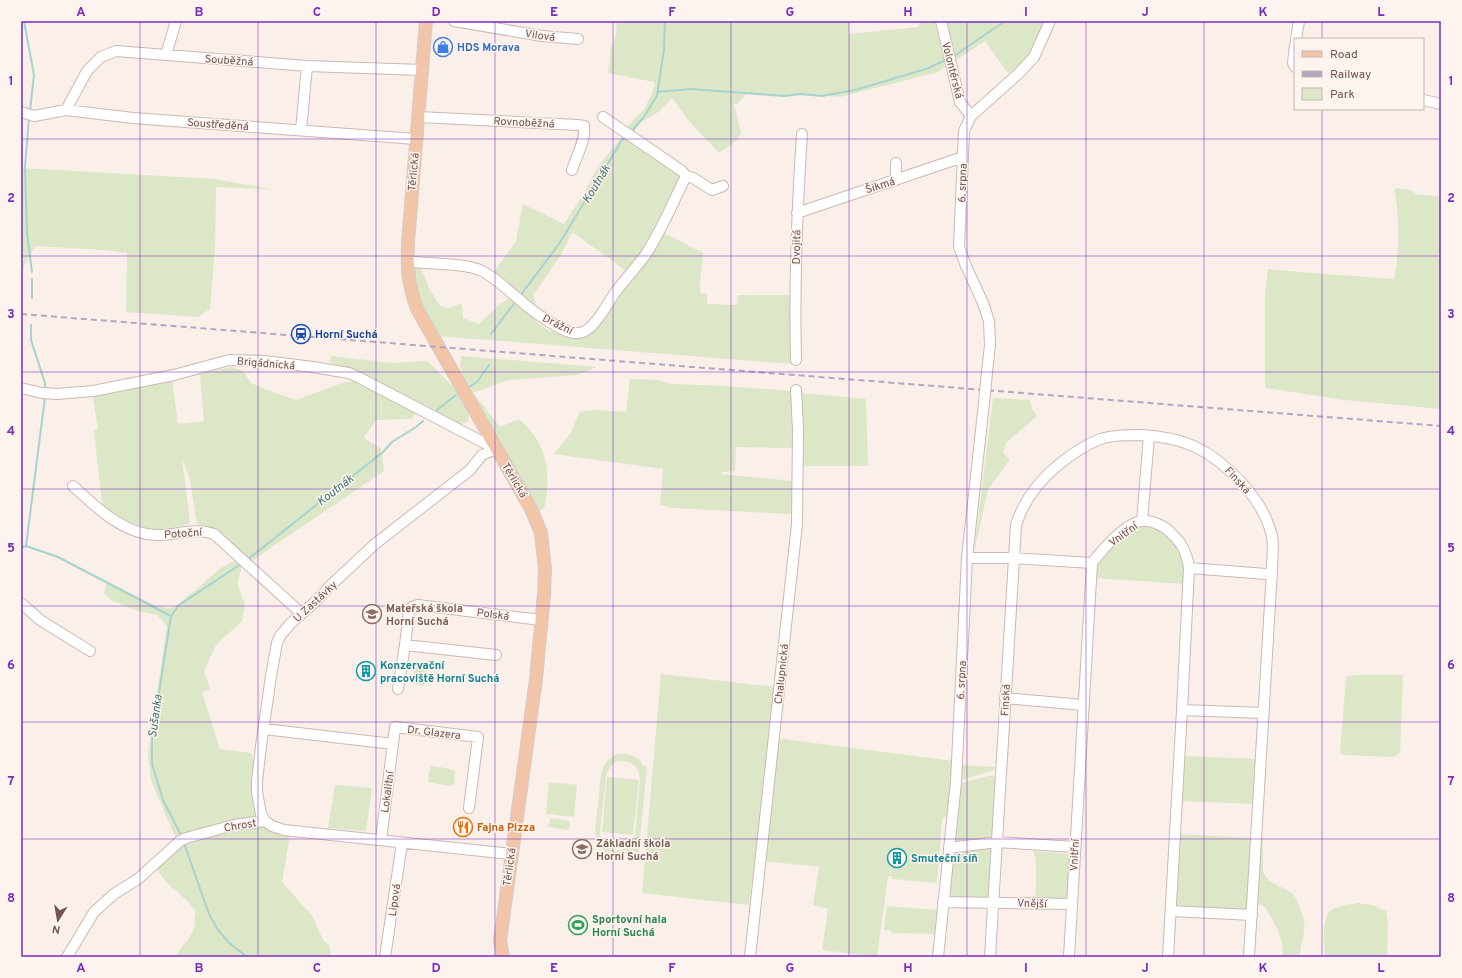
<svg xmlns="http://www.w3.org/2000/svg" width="1462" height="978" viewBox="0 0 1462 978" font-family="Overpass,sans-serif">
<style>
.green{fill:#dce7c8;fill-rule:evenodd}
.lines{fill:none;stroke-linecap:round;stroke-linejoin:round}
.stream{stroke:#a6d3cf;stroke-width:2}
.minor-casing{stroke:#cdb8b3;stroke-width:12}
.major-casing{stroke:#d5cbca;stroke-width:14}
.minor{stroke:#fff;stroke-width:10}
.major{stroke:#f2c5a8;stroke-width:12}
.rail{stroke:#b0a8c3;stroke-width:2;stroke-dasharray:6 4;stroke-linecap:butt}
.minor-bridge-casing{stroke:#cdb8b3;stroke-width:12;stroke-linecap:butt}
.minor-bridge{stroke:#fff;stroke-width:10}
.grid{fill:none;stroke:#7b2cbf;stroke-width:1;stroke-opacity:0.55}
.labels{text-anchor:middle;stroke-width:3;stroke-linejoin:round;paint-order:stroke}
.street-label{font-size:11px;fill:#72534f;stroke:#fdf4ef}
.shop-label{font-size:11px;font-weight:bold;fill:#366cbe;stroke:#fdf4ef;text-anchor:start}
.transit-label{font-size:11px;font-weight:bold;fill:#164399;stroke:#fdf4ef;text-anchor:start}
.education-label{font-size:11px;font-weight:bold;fill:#785e54;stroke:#fdf4ef;text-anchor:start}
.culture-label{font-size:11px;font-weight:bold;fill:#0d838f;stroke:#fdf4ef;text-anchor:start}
.food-label{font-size:11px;font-weight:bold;fill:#c56008;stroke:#fdf4ef;text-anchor:start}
.leisure-label{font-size:11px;font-weight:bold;fill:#27864d;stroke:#fdf4ef;text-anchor:start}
.water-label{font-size:12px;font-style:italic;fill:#447672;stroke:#fdf4ef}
.neatline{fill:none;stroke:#7b2cbf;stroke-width:1.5}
.grid-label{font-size:13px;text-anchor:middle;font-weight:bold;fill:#7b2cbf}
</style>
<rect width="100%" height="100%" fill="#faefe9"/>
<!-- green -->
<path class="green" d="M617 21H849V34L918 27 921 21H1045C1034 46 1033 59 1008 73L985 41 938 72 840 97 801 94 784 96 747 93 737 104H734L741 132 737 140 719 153 689 121 672 98 660 111 641 122 628 139 678 172 681 183 654 234 628 272 572 232 561 255 533 295 537 306 535 321 548 330 580 339 593 332 616 299 619 300 618 298 662 232 703 253C703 267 698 280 701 294L707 293V304L737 305 738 295H791L790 331 794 364 437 336C427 319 408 286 413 266L421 268 429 288 440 306 449 308 462 303 463 318 479 324 501 303 516 294 492 275 516 241 523 204 564 224 583 195 598 166 621 138 627 127 645 108 655 86 654 82 608 73 611 48 616 35Z
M21 168 215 179 271 189 216 187 215 248 210 309 198 317 126 312 127 253 103 250 36 246 24 265 23 273H21Z
M1397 188 1412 190 1415 194 1441 197V409L1345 400 1265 388V295L1268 269 1312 273 1394 279C1399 259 1400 209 1394 190Z
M332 356 392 363 428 361 464 398 470 409 468 421 458 426 329 361Z
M461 356 597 367 577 375 508 380 470 394 460 367Z
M231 367 243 371 251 383 267 390 296 400 345 382H357L415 413 412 419 376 420 364 437 368 441 381 448 384 471 250 562 220 533 197 524 190 479 182 458 190 522 188 524 167 530 143 529 136 524H130L113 515 107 509 102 503 94 431 98 428 93 398 96 393 172 379 178 424 204 421 200 374Z
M630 379 658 380 671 384 725 386 790 391 793 395 796 448 736 447 735 471 722 472 721 474 793 481 791 514 673 508 660 505 663 469 554 454 570 434 580 412 594 410 626 412Z
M801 393 866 399 868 466H799V397Z
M475 395 500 427 519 419C547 443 551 470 545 505L543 509 538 512 472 397Z
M993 398 1030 400 1032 409 1037 416 1006 443 1003 453 1010 459 988 490 974 552Z
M1146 524 1163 529 1184 556 1185 584 1094 578 1096 562 1119 538 1137 525Z
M236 560 242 566 237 584 245 604 242 621 216 645 204 671 210 689 202 692 220 749 251 753 255 767 257 810 290 835 282 882 313 917 323 940 329 945 331 957H176C180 946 192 939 194 927 196 922 193 917 196 912 186 895 164 886 157 868L176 839 151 780 148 755 167 626 157 615 138 611 113 601 104 593 107 582 154 605 168 608 174 607 196 590 219 569Z
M415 663 426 664 424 686 413 684Z
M661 674 776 687 749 905 642 893Z
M1354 675H1403L1400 753 1394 757 1344 755 1340 753 1346 677Z
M783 739 953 761 947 816 942 819 937 883 892 879V876H888L877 957 822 950 828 909 813 905 819 867 765 861 779 740Z
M617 754C628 753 638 755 643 766L647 767 638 858 633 857V850C614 863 597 853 595 831L601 774C604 764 608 759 617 754ZM618 761C631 760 639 766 640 780L635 835C628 857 602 855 600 832L606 776C608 769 611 765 618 761Z
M1182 756 1258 759 1255 804 1180 801Z
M961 765 996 767 992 771 961 780Z
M431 766 446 768 455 771 454 785 449 786 428 782 429 773Z
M993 775 996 784 993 836 991 840 956 842V838L961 783Z
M607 777 639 780 633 835 602 832Z
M549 782 577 785 574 817 546 814Z
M335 785 372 788 366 831 328 828Z
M550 818 570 821 569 830 548 827Z
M1179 834 1251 838 1248 911 1174 906Z
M1259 838 1263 839V871C1268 887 1286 885 1295 897 1299 903 1302 914 1304 920 1306 933 1300 945 1300 957H1283C1284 939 1274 921 1264 906L1256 904Z
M988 847 992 849 990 897 987 899 955 898 950 894 954 851Z
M1033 851 1071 854 1070 898 1067 901 1028 900V897L1035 896 1036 892V859Z
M1358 903 1372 905 1386 911 1388 922 1387 957H1325C1325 945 1320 915 1333 909 1341 905 1350 905 1358 903Z
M887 906 936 910 937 908 939 909 936 934 892 933 890 930H884Z"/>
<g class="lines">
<!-- stream -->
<path class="stream" d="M24 21 34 75 30 111
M954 56 1005 21
M657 92 691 89 784 96 801 94 822 96 855 90 926 69 946 60
M29 118 25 167 27 233 32 272
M630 133 643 118 657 96 664 49 665 21
M32 279V298
M520 296 559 244 622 140 626 137
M31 325V340L45 383V389
M491 334 516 301
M467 388 477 382 489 365
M437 410 456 395
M26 546 45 397
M21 547 26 546 58 557 171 616 152 737V764L163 800 182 837
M247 560 383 452 392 442 416 427 423 421
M171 616 179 605 241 564
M184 843 209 914 218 930 229 943 247 957"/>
<defs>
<path id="minor" d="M454 21 542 36 578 39
M941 21 960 102 971 116
M1296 39 1299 21
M1295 45 1293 63 1295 67
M166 55 176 21
M1423 100 1441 104
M66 110 87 71 101 57 116 51 307 66 422 70
M21 112 34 116 66 110 133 118 416 139
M418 117 578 125 584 126C586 140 576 157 572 170
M603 117 682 171 686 176
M301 130 307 66
M896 180V163
M797 213 963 157
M407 261C429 265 463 262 482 271 503 282 522 305 542 317 552 323 566 334 578 333 594 333 608 301 617 290 626 278 637 267 646 254 662 230 673 202 686 176L693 178 712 190 723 186
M796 360C794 285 797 210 802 134
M987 372 990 345 989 321 983 303 966 266 959 247 964 131 971 116 1018 74 1034 57 1050 21
M21 388 42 393 57 394 93 391 174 375 229 360 264 361 313 367 349 373 358 377 496 449
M496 449 482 455 470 470 375 544 331 585 314 603 291 623 280 636 277 643 271 676 261 746 257 781V792L261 814 265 821 272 826 284 830 511 854
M73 486C96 507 123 534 156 535 176 536 194 527 214 534L301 613
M1142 521 1149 436
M967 558H1013L1092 563
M1189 568 1266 574 1271 573
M21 603 40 620 90 651
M405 645 409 611 412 607 418 605 541 620
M398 689 405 645 496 655
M1005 698 1083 705
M1182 710 1263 713
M264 729 393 744
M381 840 395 727 478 737 469 808
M949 848 997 842 1075 847
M943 902 1072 904
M1171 911 1252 915
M67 957 94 912 114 894 138 879 180 841 186 838 234 825 265 821
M385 957 402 843
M750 957 797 524 798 431 796 390
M938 957 956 782 967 558 984 403
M990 957 1016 525C1023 502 1038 482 1057 466 1069 456 1083 446 1098 440 1111 435 1126 435 1139 435 1184 437 1210 449 1241 482 1255 497 1267 515 1272 536 1274 546 1272 559 1272 570L1249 957
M1069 957 1092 563C1103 549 1122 526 1140 521 1150 519 1165 526 1171 533 1182 543 1187 553 1189 568L1182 710 1168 957"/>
<path id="major" d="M426 21 408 242C407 270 408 283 417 309L531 509 541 533 545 569 544 594 536 679 500 941 503 957"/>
</defs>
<!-- minor casing -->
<use href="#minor" class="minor-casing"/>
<!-- major casing -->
<use href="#major" class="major-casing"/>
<!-- minor -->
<use href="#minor" class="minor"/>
<!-- major -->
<use href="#major" class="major"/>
<!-- rail -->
<path class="rail" d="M21 314 1441 426"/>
<defs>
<path id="minor-bridge" d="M984 403 987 372"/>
</defs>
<!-- minor-bridge casing -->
<use href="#minor-bridge" class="minor-bridge-casing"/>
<!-- minor-bridge -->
<use href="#minor-bridge" class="minor-bridge"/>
</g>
<!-- grid -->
<path class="grid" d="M140 21V957M258 21V957M376 21V957M495 21V957M613 21V957M731 21V957M849 21V957M967 21V957M1086 21V957M1204 21V957M1322 21V39M1322 109V957M21 139H1441M21 256H1441M21 372H1441M21 489H1441M21 606H1441M21 722H1441M21 839H1441"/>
<!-- icons -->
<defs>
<symbol id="shop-ring" viewBox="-11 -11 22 22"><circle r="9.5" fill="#fdf4ef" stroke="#3f7fe0" stroke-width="1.5"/><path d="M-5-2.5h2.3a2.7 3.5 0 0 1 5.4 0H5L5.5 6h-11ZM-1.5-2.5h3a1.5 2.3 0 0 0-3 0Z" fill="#3f7fe0"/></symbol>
<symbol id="station-ring" viewBox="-11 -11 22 22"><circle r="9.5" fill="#fdf4ef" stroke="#1a4fb4" stroke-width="1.5"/><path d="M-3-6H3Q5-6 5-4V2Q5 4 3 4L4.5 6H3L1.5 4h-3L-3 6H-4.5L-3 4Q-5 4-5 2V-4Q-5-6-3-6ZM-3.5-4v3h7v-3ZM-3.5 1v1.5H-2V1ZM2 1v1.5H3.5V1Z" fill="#1a4fb4"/></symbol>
<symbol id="school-ring" viewBox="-11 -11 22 22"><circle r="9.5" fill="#fdf4ef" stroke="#8d6e63" stroke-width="1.5"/><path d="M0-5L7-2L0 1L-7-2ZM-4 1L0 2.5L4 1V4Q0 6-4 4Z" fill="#8d6e63"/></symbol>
<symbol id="building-ring" viewBox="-11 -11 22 22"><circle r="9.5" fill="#fdf4ef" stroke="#0f9aa8" stroke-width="1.5"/><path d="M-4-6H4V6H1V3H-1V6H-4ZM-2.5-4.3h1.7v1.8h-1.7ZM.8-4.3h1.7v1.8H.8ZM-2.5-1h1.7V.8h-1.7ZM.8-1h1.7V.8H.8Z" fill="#0f9aa8"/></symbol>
<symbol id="restaurant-ring" viewBox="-11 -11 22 22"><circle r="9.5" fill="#fdf4ef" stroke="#e8710a" stroke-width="1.5"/><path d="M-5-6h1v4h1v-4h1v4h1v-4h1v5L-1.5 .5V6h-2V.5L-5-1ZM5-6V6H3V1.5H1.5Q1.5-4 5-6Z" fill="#e8710a"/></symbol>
<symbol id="stadium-ring" viewBox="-11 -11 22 22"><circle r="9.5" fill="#fdf4ef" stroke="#2e9e5b" stroke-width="1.5"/><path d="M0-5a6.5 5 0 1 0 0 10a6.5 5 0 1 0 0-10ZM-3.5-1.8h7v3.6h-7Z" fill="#2e9e5b"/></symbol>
</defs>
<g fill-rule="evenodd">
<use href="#shop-ring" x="432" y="36" width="22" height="22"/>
<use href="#station-ring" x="290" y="323" width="22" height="22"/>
<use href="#school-ring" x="361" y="603" width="22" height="22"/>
<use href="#building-ring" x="355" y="660" width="22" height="22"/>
<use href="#restaurant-ring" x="452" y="816" width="22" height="22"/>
<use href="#school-ring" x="571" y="838" width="22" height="22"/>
<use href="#building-ring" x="886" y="847" width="22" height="22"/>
<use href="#stadium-ring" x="567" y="914" width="22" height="22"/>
</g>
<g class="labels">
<!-- street labels -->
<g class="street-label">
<text transform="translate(540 35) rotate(8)" y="4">Vilová</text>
<text transform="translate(229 60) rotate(4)" y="4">Souběžná</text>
<text transform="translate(953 70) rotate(76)" y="4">Volontérská</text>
<text transform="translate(524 122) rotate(3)" y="4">Rovnoběžná</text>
<text transform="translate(218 124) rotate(4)" y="4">Soustředěná</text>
<text transform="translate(413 172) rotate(-85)" y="4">Těrlická</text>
<text transform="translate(962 183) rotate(-88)" y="4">6. srpna</text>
<text transform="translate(880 185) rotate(-18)" y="4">Šikmá</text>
<text transform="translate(796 247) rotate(-89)" y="4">Dvojitá</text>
<text transform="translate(558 324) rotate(26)" y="4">Drážní</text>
<text transform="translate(266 363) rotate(5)" y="4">Brigádnická</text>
<text transform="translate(515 480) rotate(59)" y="4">Těrlická</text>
<text transform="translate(1238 480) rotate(47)" y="4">Finská</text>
<text transform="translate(183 533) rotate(-4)" y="4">Potoční</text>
<text transform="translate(1123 534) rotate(-36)" y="4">Vnitřní</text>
<text transform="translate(315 601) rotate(-43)" y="4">U Zastávky</text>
<text transform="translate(493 614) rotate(7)" y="4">Polská</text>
<text transform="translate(781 674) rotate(-84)" y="4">Chalupnická</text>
<text transform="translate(961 680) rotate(-87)" y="4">6. srpna</text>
<text transform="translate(1005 700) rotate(-87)" y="4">Finská</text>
<text transform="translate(434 732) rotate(7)" y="4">Dr. Glazera</text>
<text transform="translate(387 792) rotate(-82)" y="4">Lokalitní</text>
<text transform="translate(240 825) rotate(-10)" y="4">Chrost</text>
<text transform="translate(1074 855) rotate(-87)" y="4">Vnitřní</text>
<text transform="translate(509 867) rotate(-82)" y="4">Těrlická</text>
<text transform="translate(394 900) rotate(-82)" y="4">Lipová</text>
<text transform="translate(1032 903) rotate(2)" y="4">Vnější</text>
</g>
<!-- shop labels -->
<g class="shop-label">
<text x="457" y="51">HDS Morava</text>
</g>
<!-- transit labels -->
<g class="transit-label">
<text x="315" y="338">Horní Suchá</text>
</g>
<!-- education labels -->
<g class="education-label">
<text x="386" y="612">Mateřská škola<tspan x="386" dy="13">Horní Suchá</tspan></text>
<text x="596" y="847">Základní škola<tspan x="596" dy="13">Horní Suchá</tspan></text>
</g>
<!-- culture labels -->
<g class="culture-label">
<text x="380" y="669">Konzervační<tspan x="380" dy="13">pracoviště Horní Suchá</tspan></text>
<text x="911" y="862">Smuteční síň</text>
</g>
<!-- food labels -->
<g class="food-label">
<text x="477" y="831">Fajna Pizza</text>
</g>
<!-- leisure labels -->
<g class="leisure-label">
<text x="592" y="923">Sportovní hala<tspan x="592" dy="13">Horní Suchá</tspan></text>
</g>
<!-- water labels -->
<g class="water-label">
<text transform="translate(596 184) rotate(-59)" y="4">Koutnák</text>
<text transform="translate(335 490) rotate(-38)" y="4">Koutnák</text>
<text transform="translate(155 716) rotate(-82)" y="4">Sušanka</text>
</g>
</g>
<!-- border -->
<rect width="1462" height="978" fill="none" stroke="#fdf4ef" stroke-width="44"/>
<!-- legend -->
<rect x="1294" y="38" width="130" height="72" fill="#fdf4ef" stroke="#c5b4af"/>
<rect x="1302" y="51" width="20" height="6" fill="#f2c5a8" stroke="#c5b4af"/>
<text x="1330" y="58" font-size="12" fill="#72534f">Road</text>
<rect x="1302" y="71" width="20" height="6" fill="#b0a8c3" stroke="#c5b4af"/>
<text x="1330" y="78" font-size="12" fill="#72534f">Railway</text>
<rect x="1302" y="88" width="20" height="12" fill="#dce7c8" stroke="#c5b4af"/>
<text x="1330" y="98" font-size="12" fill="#72534f">Park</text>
<!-- north arrow -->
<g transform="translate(58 920) rotate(191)" stroke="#fdf4ef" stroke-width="3" paint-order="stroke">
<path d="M0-3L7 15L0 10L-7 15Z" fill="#72534f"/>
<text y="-6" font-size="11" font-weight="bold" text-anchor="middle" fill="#72534f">N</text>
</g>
<rect x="22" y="22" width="1418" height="934" class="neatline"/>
<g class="grid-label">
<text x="81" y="16">A</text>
<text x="199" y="16">B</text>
<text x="317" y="16">C</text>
<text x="436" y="16">D</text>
<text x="554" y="16">E</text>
<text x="672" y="16">F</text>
<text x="790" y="16">G</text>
<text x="908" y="16">H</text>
<text x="1026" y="16">I</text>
<text x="1145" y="16">J</text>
<text x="1263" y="16">K</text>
<text x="1381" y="16">L</text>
<text x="11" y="85">1</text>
<text x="1451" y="85">1</text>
<text x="11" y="202">2</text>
<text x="1451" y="202">2</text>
<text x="11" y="318">3</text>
<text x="1451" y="318">3</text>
<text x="11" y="435">4</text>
<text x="1451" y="435">4</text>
<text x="11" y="552">5</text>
<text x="1451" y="552">5</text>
<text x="11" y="669">6</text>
<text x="1451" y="669">6</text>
<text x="11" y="785">7</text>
<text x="1451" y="785">7</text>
<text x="11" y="902">8</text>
<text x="1451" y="902">8</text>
<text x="81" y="972">A</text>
<text x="199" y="972">B</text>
<text x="317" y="972">C</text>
<text x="436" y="972">D</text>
<text x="554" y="972">E</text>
<text x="672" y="972">F</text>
<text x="790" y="972">G</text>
<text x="908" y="972">H</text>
<text x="1026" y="972">I</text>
<text x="1145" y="972">J</text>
<text x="1263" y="972">K</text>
<text x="1381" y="972">L</text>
</g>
</svg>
